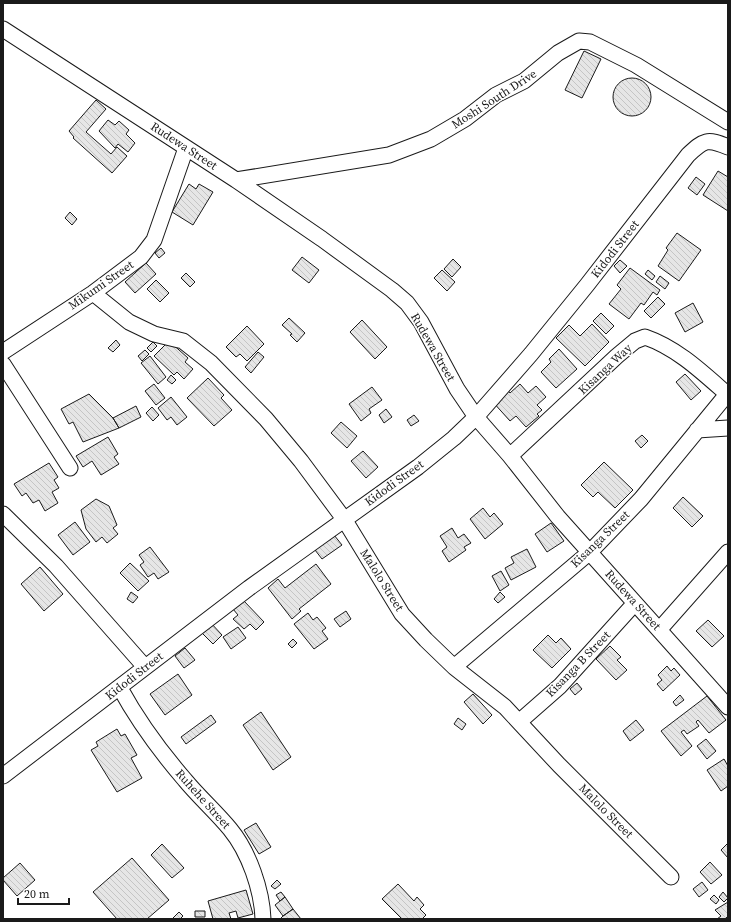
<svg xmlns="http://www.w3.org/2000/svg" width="731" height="922" viewBox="0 0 731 922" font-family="'Source Serif 4',serif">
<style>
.building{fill:url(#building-back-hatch);stroke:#1a1a1a}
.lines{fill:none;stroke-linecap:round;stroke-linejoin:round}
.street-casing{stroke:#1a1a1a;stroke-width:17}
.street{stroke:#fff;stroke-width:15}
.labels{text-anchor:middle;stroke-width:3;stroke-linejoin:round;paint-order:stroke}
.street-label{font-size:12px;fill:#1a1a1a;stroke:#fff}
</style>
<defs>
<pattern id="building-back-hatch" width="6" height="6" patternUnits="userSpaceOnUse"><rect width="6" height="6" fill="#e6e6e6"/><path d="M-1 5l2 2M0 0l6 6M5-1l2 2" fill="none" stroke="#c5c5c5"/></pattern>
</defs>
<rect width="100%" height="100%" fill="#fff"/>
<!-- building -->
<path class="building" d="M584 51 601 59 582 98 565 90Z
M613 97a19 19 0 1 1 38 0a19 19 0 1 1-38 0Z
M96 100 106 109 86 132 111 154 117 147 127 156 112 173 73 138 74 137 69 131Z
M108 120 115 125 119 121 129 130 126 134 135 143 128 152 118 144 115 148 99 131Z
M718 171 728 177V211L703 195Z
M696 177 705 184 697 195 688 188Z
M189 184 196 189 199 184 213 192 193 225 172 212Z
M70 212 77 219 72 225 65 218Z
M677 233 701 250 679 281 658 266 668 250 666 248Z
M161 248 165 253 159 258 155 253Z
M302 257 319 270 309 283 292 270Z
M453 259 461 267 452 277 444 269Z
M620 260 627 266 620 273 614 266Z
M146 263 156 274 135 293 125 282Z
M630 268 660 290 657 295 653 292 644 305 641 303 629 319 609 304 621 289 617 285Z
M442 270 455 282 447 291 434 278Z
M648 270 655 276 652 280 645 274Z
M186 273 195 282 190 287 181 278Z
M660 276 669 283 665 289 656 282Z
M156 280 169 293 160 302 147 289Z
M658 297 665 304 651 318 644 311Z
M693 303 703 322 685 332 675 313Z
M601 313 614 326 606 334 593 321Z
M289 318 305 333 297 342 290 335 292 334 282 325Z
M362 320 387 347 375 359 350 332Z
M592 324 609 342 585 366 556 338 569 325 580 336Z
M247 326 264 344 247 361 240 354 236 357 226 347Z
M116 340 120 345 113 352 108 348Z
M169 341 188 358 185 362 193 369 184 379 177 372 174 375 154 356Z
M153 342 157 346 151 352 147 348Z
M559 349 577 369 556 388 541 372 551 362 549 359Z
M145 350 149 354 142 361 138 356Z
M258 352 264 357 251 373 245 367Z
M150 356 166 377 158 384 141 363Z
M685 374 701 391 691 400 676 382Z
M171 375 176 380 172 384 167 380Z
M208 378 224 395 221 398 232 410 214 426 187 398Z
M154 384 165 398 156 405 145 391Z
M520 384 528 393 536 386 546 397 537 405 542 410 537 414 539 416 526 427 516 416 510 421 492 401 506 388 510 393Z
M372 387 382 400 369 409 371 413 361 421 349 404Z
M89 394 113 418 119 428 83 442 73 422 69 424 61 409Z
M171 397 187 417 177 425 171 417 167 420 158 408Z
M136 406 141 417 119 428 113 418Z
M152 407 159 415 153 421 146 413Z
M386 409 392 417 384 423 379 415Z
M414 415 419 421 411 426 407 420Z
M341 422 357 436 347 448 331 433Z
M642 435 648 441 641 448 635 441Z
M108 437 118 454 114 457 119 464 101 475 92 461 83 467 76 456Z
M363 451 378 467 366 478 351 461Z
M604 462 633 490 615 508 598 492 593 497 581 485Z
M49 463 58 477 54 480 59 488 52 492 58 503 45 511 39 500 33 503 26 493 22 496 14 484Z
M683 497 703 516 692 527 673 508Z
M96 499 109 506 117 525 113 528 118 534 107 543 102 537 96 542 86 529 81 510Z
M483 508 490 517 494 513 503 524 485 539 470 519Z
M75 522 90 542 73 555 58 535Z
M551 523 564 541 547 552 535 534Z
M452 528 458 538 464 534 471 543 464 547 466 550 449 562 442 551 447 547 440 536Z
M334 535 342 545 322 559 315 550Z
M150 547 169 572 158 579 154 573 148 577 140 565 144 562 139 555Z
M527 549 536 567 511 580 505 568 514 563 511 557Z
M130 563 149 581 138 591 120 573Z
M316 564 331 584 299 609 301 611 292 619 268 588 278 579 285 588Z
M40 567 63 594 44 611 21 584Z
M501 571 509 585 500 591 492 576Z
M131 592 138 597 133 603 127 599Z
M500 592 505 597 498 603 494 599Z
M243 600 264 622 256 630 250 624 244 629 233 619 238 615 233 609Z
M346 611 351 619 340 627 334 619Z
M308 613 313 620 317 617 326 628 322 631 328 639 314 649 294 624Z
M708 620 724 636 712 647 696 631Z
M210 622 222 635 213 644 200 631Z
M238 627 246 638 231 649 223 637Z
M548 635 556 643 561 638 571 649 552 668 533 650Z
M293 639 297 643 292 648 288 644Z
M610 646 621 657 617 660 627 670 616 680 596 659Z
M185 648 195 660 184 668 175 656Z
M667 666 671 671 674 668 680 675 663 691 657 684 662 680 658 675Z
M178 674 192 695 165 715 150 694Z
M577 683 582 689 575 695 570 689Z
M473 694 492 715 483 724 464 702Z
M680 695 684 700 676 706 673 702Z
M707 696 726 720 709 733 698 720 696 722 699 726 687 734 684 730 681 732 692 746 681 756 661 731Z
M261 712 291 757 273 770 243 725Z
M211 715 216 722 186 744 181 737Z
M458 718 466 724 462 730 454 724Z
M636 720 644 730 630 741 623 731Z
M117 729 121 736 125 734 137 755 131 758 142 778 117 792 91 750 98 746 96 742Z
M706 739 716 751 707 759 697 746Z
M724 759 728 766V786L721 791 707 770Z
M256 823 271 847 259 854 244 830Z
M728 843V858L721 850Z
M162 844 184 868 172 878 151 855Z
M132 858 169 900 147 919H117L93 892Z
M710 862 722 875 711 884 700 872Z
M20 863 35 880 17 896 3 880V878Z
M277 880 281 884 275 889 271 886Z
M702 882 708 890 699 897 693 889Z
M398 884 414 901 417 897 424 905 420 909 426 915 422 919H402L382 899Z
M246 890 253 914 238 918 236 911 229 913 231 919H213L208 901Z
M281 892 285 897 280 901 276 895Z
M723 892 728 898 724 902 719 897Z
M714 895 719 900 716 904 710 899Z
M285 897 293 909 283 916 275 905Z
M728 902V916L725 919H717L721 916 715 910Z
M293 909 301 919H280L283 916Z
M195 911H205V917H195Z
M179 912 183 916 180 919H172Z"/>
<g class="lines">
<defs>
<path id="street" d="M3 29 236 180 322 239 392 290 407 303 421 322 457 389 476 417 510 456 558 517 728 707
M236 180 389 155 431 139 465 119 496 95 524 81 558 53 579 41 590 42 636 65 728 122
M93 293 129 322 154 334 183 341 211 363 266 419 301 461 344 519 402 614 426 640 454 667 505 707 559 765 671 877
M3 352 93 293 141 257 154 240 186 148
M3 364 70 468
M697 430 728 428
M510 456 617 356 635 341 645 337C677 348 702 372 727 394
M3 514 56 566 145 667
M659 630 728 552
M454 667 590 552 641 499 728 393
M120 688C138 721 160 751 185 780 199 797 216 812 230 829 249 852 262 890 263 919
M519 722 560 686 635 603
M3 776 249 588 418 467 454 438 476 417 531 354 587 285 688 155C704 140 707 138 728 147"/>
</defs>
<!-- street casing -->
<use href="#street" class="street-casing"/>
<!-- street -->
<use href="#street" class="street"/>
</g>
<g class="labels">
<!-- street labels -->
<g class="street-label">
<text transform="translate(494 99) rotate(-33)" y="4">Moshi South Drive</text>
<text transform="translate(184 146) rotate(33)" y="4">Rudewa Street</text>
<text transform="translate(615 249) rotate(-52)" y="4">Kidodi Street</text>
<text transform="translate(101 285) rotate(-35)" y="4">Mikumi Street</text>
<text transform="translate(433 347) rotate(60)" y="4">Rudewa Street</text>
<text transform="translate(605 369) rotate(-43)" y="4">Kisanga Way</text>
<text transform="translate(394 483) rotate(-36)" y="4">Kidodi Street</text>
<text transform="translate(600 539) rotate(-44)" y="4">Kisanga Street</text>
<text transform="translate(382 580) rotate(58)" y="4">Malolo Street</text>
<text transform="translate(633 600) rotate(48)" y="4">Rudewa Street</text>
<text transform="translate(578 664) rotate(-46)" y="4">Kisanga B Street</text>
<text transform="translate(134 676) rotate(-38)" y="4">Kidodi Street</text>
<text transform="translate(203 799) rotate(48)" y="4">Ruhehe Street</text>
<text transform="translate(606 811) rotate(45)" y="4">Malolo Street</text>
</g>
</g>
<!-- border -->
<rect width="731" height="922" fill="none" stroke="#1a1a1a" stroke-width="8"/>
<!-- scale -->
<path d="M18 898v6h51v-6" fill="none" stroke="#1a1a1a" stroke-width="2"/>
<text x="24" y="898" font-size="12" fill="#1a1a1a" stroke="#ffffff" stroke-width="3" paint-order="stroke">20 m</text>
</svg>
